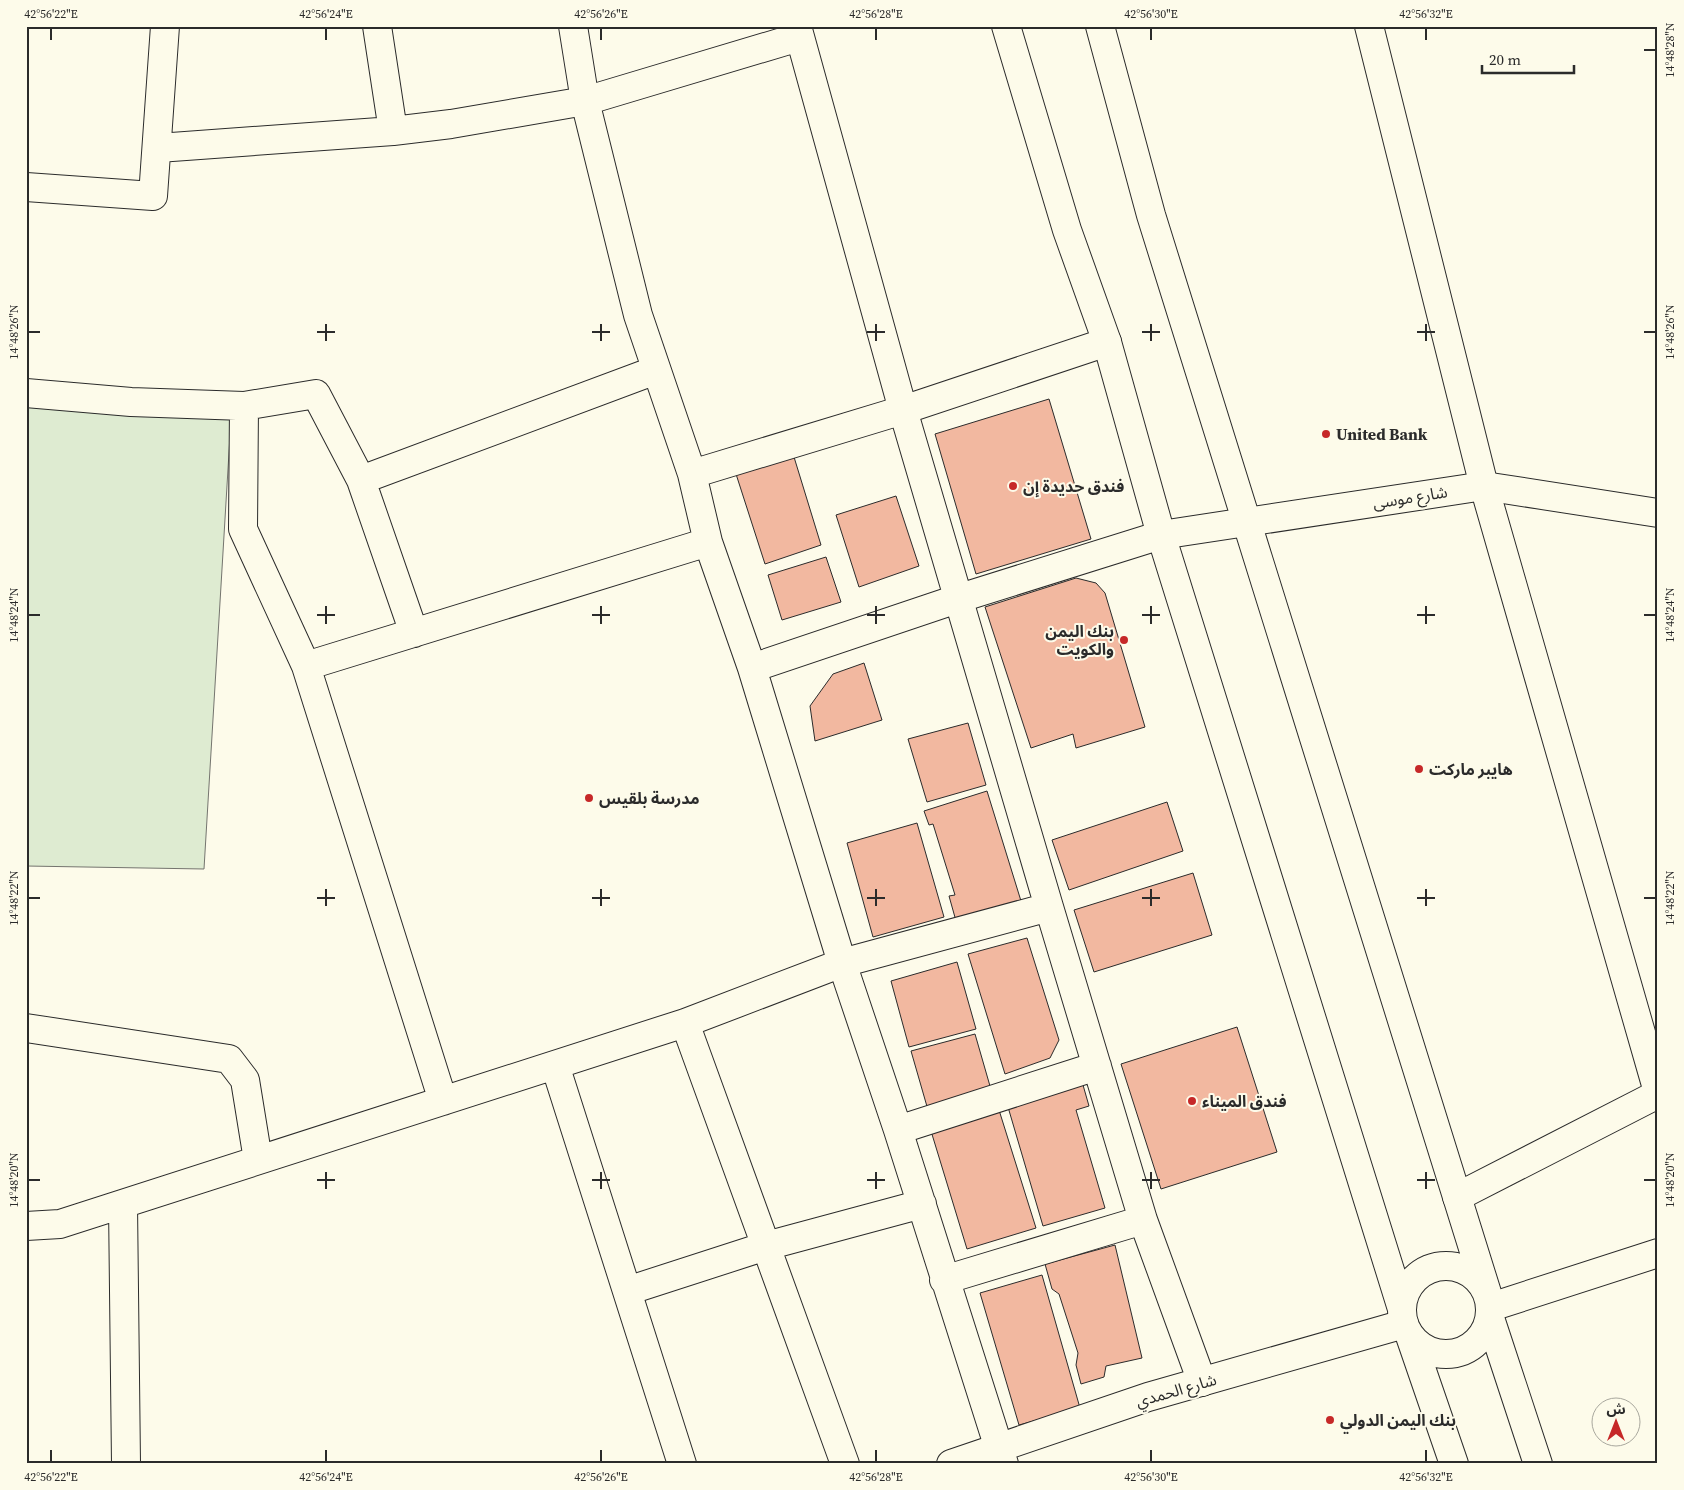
<svg xmlns="http://www.w3.org/2000/svg" width="1684" height="1490" viewBox="0 0 1684 1490" font-family="'Source Serif 4','Noto Sans Arabic',serif">
<style>
.green{fill:#deebd1;stroke:#74746e}
.building{fill:#f2b8a0;stroke:#2b2b2b}
.lines{fill:none;stroke-linecap:round;stroke-linejoin:round}
.minor-casing{stroke:#2b2b2b;stroke-width:30}
.tertiary-casing{stroke:#2b2b2b;stroke-width:30}
.secondary-casing{stroke:#2b2b2b;stroke-width:30}
.trunk-casing{stroke:#2b2b2b;stroke-width:30}
.minor{stroke:#fdfbea;stroke-width:28}
.tertiary{stroke:#fdfbea;stroke-width:28}
.secondary{stroke:#fdfbea;stroke-width:28}
.trunk{stroke:#fdfbea;stroke-width:28}
.ticks{fill:none;stroke:#2b2b2b;stroke-width:2}
.poi-dot{fill:#c62828;stroke:#fdfbea;stroke-width:2}
.labels{text-anchor:middle;stroke-width:4;stroke-linejoin:round;paint-order:stroke}
.poi-label{font-size:16px;font-weight:bold;fill:#2b2b2b;stroke:#fdfbea;text-anchor:start}
.street-label{font-size:16px;fill:#2b2b2b;stroke:#fdfbea}
.neatline{fill:none;stroke:#2b2b2b;stroke-width:2}
.ticks-label{font-size:12px;text-anchor:middle;fill:#2b2b2b}
</style>
<rect width="100%" height="100%" fill="#fdfbea"/>
<!-- green -->
<path class="green" d="M26 398 231 419 204 869 26 866Z"/>
<!-- building -->
<path class="building" d="M1049 399 1091 539 976 574 935 434Z
M794 457 821 545 765 564 736 474Z
M896 496 919 566 859 587 836 515Z
M826 557 841 602 782 620 768 575Z
M1076 578 1096 583 1105 593 1145 727 1076 748 1073 734 1031 748 985 607Z
M864 663 882 720 815 741 810 706 833 674Z
M968 723 986 785 927 802 908 739Z
M987 791 1021 901 956 921 949 896 955 895 933 824 929 825 924 811Z
M1167 802 1183 851 1069 890 1052 840Z
M917 823 944 917 873 937 847 843Z
M1193 873 1212 935 1094 972 1074 910Z
M1027 938 1059 1040 1050 1058 1005 1074 968 954Z
M957 962 976 1029 909 1047 891 981Z
M1237 1027 1277 1152 1161 1189 1121 1064Z
M975 1034 992 1093 928 1110 911 1051Z
M1083 1085 1089 1106 1076 1110 1105 1208 1043 1226 1008 1107Z
M999 1110 1036 1228 967 1249 931 1131Z
M1115 1245 1142 1358 1106 1366 1104 1377 1081 1384 1076 1365 1078 1353 1059 1294 1052 1289 1045 1264Z
M1042 1275 1080 1408 1019 1425 980 1293Z"/>
<g class="lines">
<defs>
<path id="minor" d="M377 26 393 131
M573 26 585 101 638 315 692 474 708 542 752 668 842 963 898 1130 1004 1464
M797 26 903 410 1049 907 1143 1220 1202 1382
M1369 26 1484 486 1658 1092
M158 148 393 131 451 124 585 101 799 37
M26 187 153 196 165 26
M26 393 131 402 244 406 316 394 361 480 414 633
M244 406 243 529 306 666 443 1101
M692 474 903 410 1107 342
M361 480 656 370
M306 666 708 542
M752 668 960 598 1161 535
M685 1023 845 1464
M26 1028 229 1059 245 1080 258 1160
M555 1065 682 1464
M898 1130 1097 1066
M1457 1197 1658 1094
M123 1204 126 1464
M26 1226 60 1224 685 1023 842 963 1049 907
M944 1280 1143 1220
M627 1291 766 1246 922 1204
M1491 1307 1658 1253"/>
<path id="tertiary" d="M1161 535 1484 486 1658 513"/>
<path id="secondary" d="M951 1464 1148 1397 1404 1324"/>
<path id="trunk" d="M1006 26 1067 230 1107 342 1161 535 1402 1309
M1100 26 1151 215 1487 1293
M1402 1310a44 44 0 1 1 88 0a44 44 0 1 1-88 0Z
M1490 1318 1538 1464
M1410 1336 1454 1464"/>
</defs>
<!-- minor casing -->
<use href="#minor" class="minor-casing"/>
<!-- tertiary casing -->
<use href="#tertiary" class="tertiary-casing"/>
<!-- secondary casing -->
<use href="#secondary" class="secondary-casing"/>
<!-- trunk casing -->
<use href="#trunk" class="trunk-casing"/>
<!-- minor -->
<use href="#minor" class="minor"/>
<!-- tertiary -->
<use href="#tertiary" class="tertiary"/>
<!-- secondary -->
<use href="#secondary" class="secondary"/>
<!-- trunk -->
<use href="#trunk" class="trunk"/>
</g>
<!-- ticks -->
<path class="ticks" d="M51 28V40M326 28V40M601 28V40M876 28V40M1151 28V40M1426 28V40M1644 50H1656M326 324V341M601 324V341M876 324V341M1151 324V341M1426 324V341M28 332H40M317 332H335M592 332H610M867 332H885M1142 332H1160M1417 332H1435M1644 332H1656M326 606V624M601 606V624M876 606V624M1151 606V624M1426 606V624M28 615H40M317 615H335M592 615H610M867 615H885M1142 615H1160M1417 615H1435M1644 615H1656M326 889V906M601 889V906M876 889V906M1151 889V906M1426 889V906M28 898H40M317 898H335M592 898H610M867 898H885M1142 898H1160M1417 898H1435M1644 898H1656M326 1172V1189M601 1172V1189M876 1172V1189M1151 1172V1189M1426 1172V1189M28 1180H40M317 1180H335M592 1180H610M867 1180H885M1142 1180H1160M1417 1180H1435M1644 1180H1656M51 1450V1462M326 1450V1462M601 1450V1462M876 1450V1462M1151 1450V1462M1426 1450V1462"/>
<!-- markers -->
<g class="poi-dot">
<circle cx="1326" cy="434" r="5"/>
<circle cx="1013" cy="486" r="5"/>
<circle cx="1124" cy="640" r="5"/>
<circle cx="1419" cy="769" r="5"/>
<circle cx="589" cy="798" r="5"/>
<circle cx="1192" cy="1101" r="5"/>
<circle cx="1330" cy="1420" r="5"/>
</g>
<g class="labels">
<!-- poi labels -->
<g class="poi-label">
<text x="1336" y="440">United Bank</text>
<text x="1023" y="492">فندق حديدة إن</text>
<text x="1114" y="637" text-anchor="end">بنك اليمن<tspan x="1114" dy="18">والكويت</tspan></text>
<text x="1429" y="775">هايبر ماركت</text>
<text x="599" y="804">مدرسة بلقيس</text>
<text x="1202" y="1107">فندق الميناء</text>
<text x="1340" y="1426">بنك اليمن الدولي</text>
</g>
<!-- street labels -->
<g class="street-label">
<text transform="translate(1410 497) rotate(-9)" y="6">شارع موسى</text>
<text transform="translate(1176 1390) rotate(-16)" y="6">شارع الحمدي</text>
</g>
</g>
<!-- border -->
<rect width="1684" height="1490" fill="none" stroke="#fdfbea" stroke-width="55"/>
<!-- north arrow -->
<g transform="translate(1616 1422)"><circle r="24" fill="#fdfbea" stroke="#a9a89e"/>
<path d="M0-4L9 19L0 12L-9 19Z" fill="#c62828"/>
<text y="-8" font-size="14" font-weight="bold" text-anchor="middle" fill="#2b2b2b">ش</text>
</g>
<!-- scale -->
<path d="M1482 65v8h92v-8" fill="none" stroke="#2b2b2b" stroke-width="2.5"/>
<text x="1489" y="65" font-size="15" fill="#2b2b2b" stroke="#fdfbea" stroke-width="4" paint-order="stroke">20 m</text>
<rect x="28" y="28" width="1628" height="1434" class="neatline"/>
<g class="ticks-label">
<text x="51" y="18">42°56'22"E</text>
<text x="326" y="18">42°56'24"E</text>
<text x="601" y="18">42°56'26"E</text>
<text x="876" y="18">42°56'28"E</text>
<text x="1151" y="18">42°56'30"E</text>
<text x="1426" y="18">42°56'32"E</text>
<text transform="translate(1670 50) rotate(-90)" y="4">14°48'28"N</text>
<text transform="translate(14 332) rotate(-90)" y="4">14°48'26"N</text>
<text transform="translate(1670 332) rotate(-90)" y="4">14°48'26"N</text>
<text transform="translate(14 615) rotate(-90)" y="4">14°48'24"N</text>
<text transform="translate(1670 615) rotate(-90)" y="4">14°48'24"N</text>
<text transform="translate(14 898) rotate(-90)" y="4">14°48'22"N</text>
<text transform="translate(1670 898) rotate(-90)" y="4">14°48'22"N</text>
<text transform="translate(14 1180) rotate(-90)" y="4">14°48'20"N</text>
<text transform="translate(1670 1180) rotate(-90)" y="4">14°48'20"N</text>
<text x="51" y="1481">42°56'22"E</text>
<text x="326" y="1481">42°56'24"E</text>
<text x="601" y="1481">42°56'26"E</text>
<text x="876" y="1481">42°56'28"E</text>
<text x="1151" y="1481">42°56'30"E</text>
<text x="1426" y="1481">42°56'32"E</text>
</g>
</svg>
